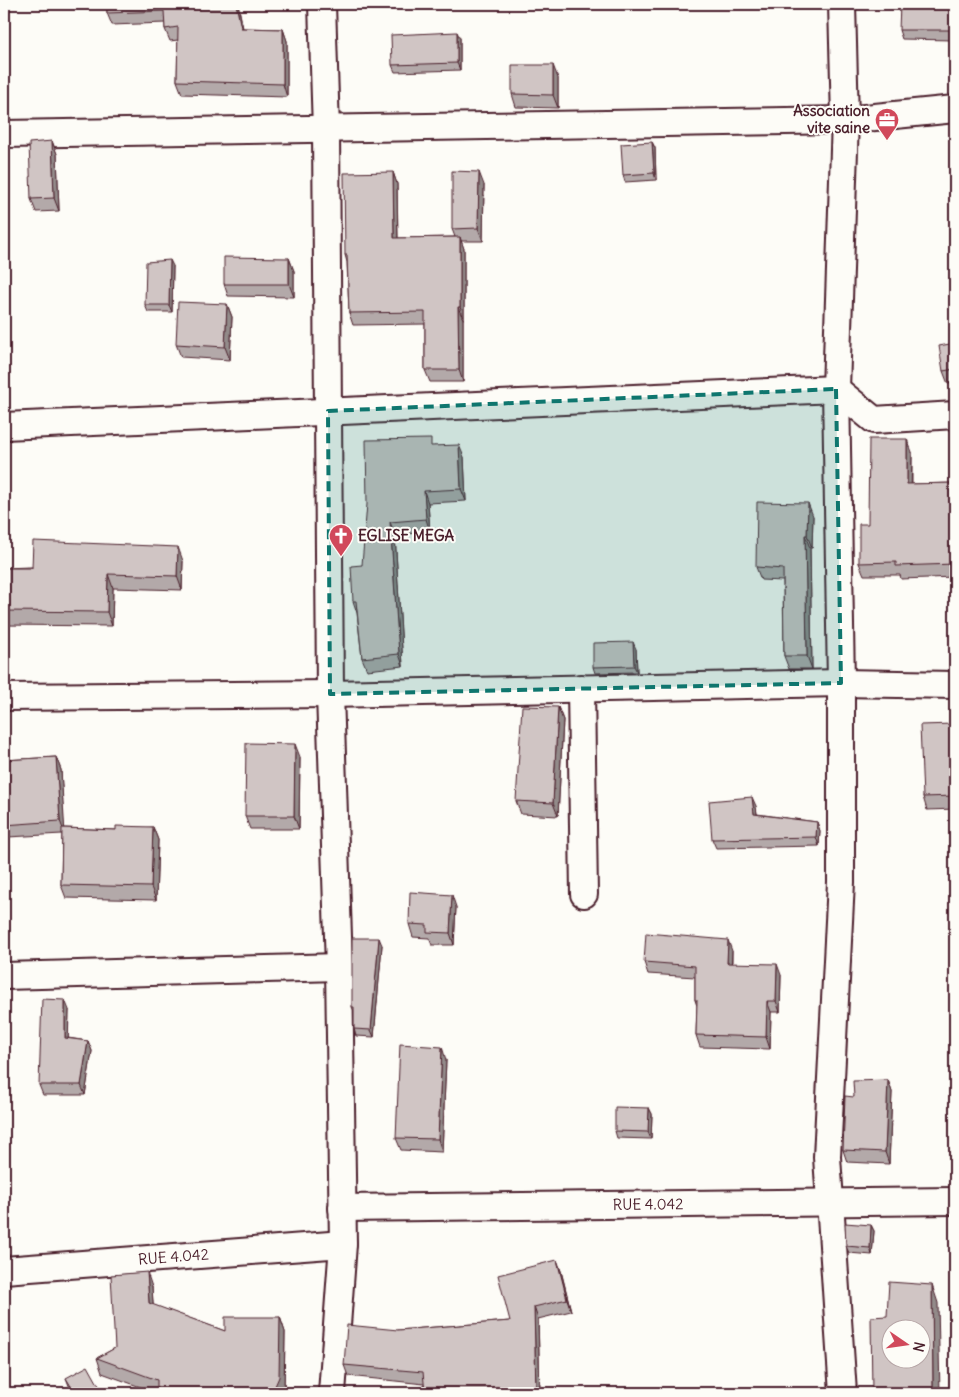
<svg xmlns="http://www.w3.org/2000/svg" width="959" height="1397" viewBox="0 0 959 1397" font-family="Delius,sans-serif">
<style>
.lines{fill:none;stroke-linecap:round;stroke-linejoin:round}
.minor-casing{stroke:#4a1f2b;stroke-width:30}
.minor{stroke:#fdfcf7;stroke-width:26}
.wall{fill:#b3a9a9;stroke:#4a1f2b}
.shaded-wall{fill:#928a89;stroke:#4a1f2b}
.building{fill:#d0c5c4;stroke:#4a1f2b;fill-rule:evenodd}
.marked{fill:#0f766e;fill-opacity:0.2;stroke:#0f766e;stroke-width:4;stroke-dasharray:10 6;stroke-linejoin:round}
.labels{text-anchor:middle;stroke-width:4;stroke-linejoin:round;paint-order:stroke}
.poi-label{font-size:15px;font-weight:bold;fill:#4a1f2b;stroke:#fdfcf7;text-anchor:end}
.street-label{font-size:15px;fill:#4a1f2b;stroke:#fdfcf7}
</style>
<rect width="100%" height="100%" fill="#fdfcf7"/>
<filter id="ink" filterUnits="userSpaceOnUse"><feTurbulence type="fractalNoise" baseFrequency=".02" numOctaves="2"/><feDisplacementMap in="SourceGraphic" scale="10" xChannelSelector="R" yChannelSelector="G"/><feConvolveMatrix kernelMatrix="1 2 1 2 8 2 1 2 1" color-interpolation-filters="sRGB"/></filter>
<g filter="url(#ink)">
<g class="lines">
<defs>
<g id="minor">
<path d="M322 4 326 130 330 694 339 967 343 1244 332 1393"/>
<path d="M842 4 845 120 836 389 841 683V882L827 1157 843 1393"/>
<path d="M4 134 845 120 955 109"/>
<path d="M4 426 836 389 874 420 955 415"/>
<path d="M581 688 584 894"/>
<path d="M4 697 330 694 841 683 955 685"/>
<path d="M4 976 339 967"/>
<path id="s1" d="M342 1208 955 1201"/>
<path id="s2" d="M4 1270 343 1244"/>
</g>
</defs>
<!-- minor casing -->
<use href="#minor" class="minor-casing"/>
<!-- minor -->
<use href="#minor" class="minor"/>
</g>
<!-- wall -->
<path class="wall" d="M107 4H238L243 28 283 29 287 41V97L182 94 177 81 178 40 170 41 165 29V23L112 25 107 13Z
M955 4V52L952 44 953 40 902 39 899 30Z
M460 38V70L395 72 392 65Z
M558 78V108L516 107 512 94Z
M52 141 57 154 59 211 36 212 31 199Z
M652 142 655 148 656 180 625 182 623 175Z
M393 172 397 184 398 238 455 237 452 229 484 185 483 241H461L464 249V319H463V382H430L425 370V324L353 325 349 313 347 262 345 255Z
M289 258 294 271V297L228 296 224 284Z
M173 266 172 312H148L145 305Z
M227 304 232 317 230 360 181 357 176 344Z
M955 343V383L948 384 943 371Z
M434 446 464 457 466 501 428 503 430 532 395 535 403 666 367 670 362 658 357 613 353 601 362 565Z
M912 452V484L955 483V577L901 579 900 575H864L859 563 868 524Z
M813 516 812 548H810L812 669H789L784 656 783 581 761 580 756 567Z
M183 561 182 590 113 588 112 626 4 625V568Z
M636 649 637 672 595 673 593 667Z
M558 707 563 720 558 816 521 814 516 801Z
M955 727V809L927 810 923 797Z
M56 757 61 770 64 828 116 830 153 827 158 840 156 900 66 898 61 885 62 834 8 837 4 826V760Z
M300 757 299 829H250L245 816Z
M756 806 757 814 817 822 820 831 819 846 716 848 712 839Z
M456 907 454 945H432L429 938 413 937 409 924Z
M382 945 374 1037 356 1036 354 1029V1011L352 1007Z
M732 951V964L781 975 780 1012H771L770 1049 700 1047 696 1035 697 1006 695 1000V977L648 974 644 962Z
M69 1010 68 1038 88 1041 92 1051 85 1095H43L39 1085Z
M446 1060 442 1152 401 1150 396 1138Z
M888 1080 892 1092 889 1164 847 1162 843 1150 854 1097Z
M649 1108 652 1114 651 1139 617 1138 615 1131Z
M871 1225 874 1231 872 1255 849 1253 846 1246Z
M557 1260 561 1271 571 1311 538 1319 540 1393H425L424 1384 348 1376 344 1365 398 1330 510 1321Z
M152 1287 153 1305 225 1331 280 1317 285 1332 284 1392 157 1393 102 1373 97 1358 115 1348Z
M66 1378 103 1393H72Z"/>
<!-- shaded-wall -->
<path class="shaded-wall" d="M236 4H238L245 40 241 28Z
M283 29 287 41V97L283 84Z
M457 32 460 38V70L457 63Z
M553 65 558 78V108L553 95Z
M52 141 57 154 59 211 54 198Z
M652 142 655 148 656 180 654 173Z
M393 172 397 184 398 250 394 238Z
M479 172 484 185 483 241 478 228Z
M460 237 464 249V319L460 307Z
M289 258 294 271V297L289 284Z
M170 260 173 266 172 312 169 305Z
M227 304 232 317 230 360 225 347Z
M458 307 463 319V382L459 370Z
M907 439 912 452 911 497 907 484Z
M459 445 464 457 466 501 461 489Z
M424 491 428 503 430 532 426 519Z
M808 503 813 516 812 548 807 535Z
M390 522 395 535 403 666 399 654Z
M805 535 810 548 812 669 807 656Z
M178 547 183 561 182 590 177 576Z
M108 574 113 588 112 626 107 612Z
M633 642 636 649 637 672 634 666Z
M558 707 563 720 558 816 553 803Z
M295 744 300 757 299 829 294 816Z
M56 757 61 770 65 834 60 821Z
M752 797 756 806 758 824 754 814Z
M817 822 820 831 819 846 816 837Z
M153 827 158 840 156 900 151 887Z
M452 895 456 907 454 945 450 933Z
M379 938 382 945 374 1037 371 1030Z
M728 940 732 951 731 975 727 963Z
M777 964 781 975 780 1012 776 1001Z
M65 1000 69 1010 68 1048 65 1038Z
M767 1001 771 1012 770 1049 766 1037Z
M88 1041 92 1051 85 1095 81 1085Z
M442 1047 446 1060 442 1152 438 1139Z
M888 1080 892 1092 889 1164 885 1152Z
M649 1108 652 1114 651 1139 648 1132Z
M871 1225 874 1231 872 1255 870 1248Z
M557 1260 561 1271 571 1311 567 1299Z
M147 1272 152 1287 154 1318 149 1303Z
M932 1285 938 1303 940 1393H933Z
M534 1307 538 1319 540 1393H536Z
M280 1317 285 1332 284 1392V1393H272Z"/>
<!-- building -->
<path class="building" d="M107 4H236L241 28 283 29V84L177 81 178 27 165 29 164 11 107 13Z
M900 4H955V45L952 44 953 30H899Z
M457 32V63L392 65 391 35Z
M512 65H553V95L512 94Z
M52 141 54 198 31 199 29 143Z
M652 142 654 173 623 175 621 144Z
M452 171 479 172 478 228 452 229Z
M393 172 394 238 460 237V307H458L459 370H425V312L349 313 347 255H345L344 173Z
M224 257 289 258V284H224Z
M170 260 169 305H145L146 262Z
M178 302 227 304 225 347 176 344Z
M955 343V369L943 371 939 346Z
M431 439V446L459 445 461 489 424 491 426 519 390 522 399 654 362 658 356 601H353L351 566 362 565 367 504 366 440Z
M869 439H907V484L955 483V564L896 566V562L859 563V524H868Z
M757 502 808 503 807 535H805L807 656H784L783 569 756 567Z
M33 541 178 547 177 576 108 574 107 612 4 611V568H32Z
M633 642 634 666 593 667V643Z
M522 706 558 707 553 803 516 801Z
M954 724 955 796 923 797 920 725Z
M246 743 295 744 294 816H245Z
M56 757 60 821 4 825V760Z
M752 797 754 814 817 822 816 837 712 839 709 801Z
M116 826 153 827 151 887 61 885 62 828 116 830Z
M410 892 452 895 450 933 427 932V925L409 924Z
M646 933 728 940 727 963 777 964 776 1001H767L766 1037 696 1035 697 1000H695V966L644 962Z
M352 938H379L371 1030 354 1029V1007H352Z
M42 999 65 1000V1038L88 1041 81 1085H39Z
M400 1044 442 1047 438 1139 396 1138Z
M888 1080 885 1152 843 1150 845 1096 854 1097 853 1081Z
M615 1107 649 1108 648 1132 615 1131Z
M845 1223 871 1225 870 1248 846 1246Z
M557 1260 567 1299 534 1307 536 1393H440V1392L425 1393 423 1372 344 1365 347 1325 398 1330 510 1321 498 1275Z
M147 1272 149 1303 225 1331V1317H280L279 1377 272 1393H157V1380L97 1358 115 1348 111 1275Z
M889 1282 932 1285 933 1393H872L871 1317 887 1316ZM892 1330H922V1360H892Z
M88 1366 103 1393H75L66 1378Z"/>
</g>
<!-- marked area -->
<path class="marked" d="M836 389 841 683 330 694 328 411Z"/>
<!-- icons -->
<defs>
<symbol id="office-pin" viewBox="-11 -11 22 30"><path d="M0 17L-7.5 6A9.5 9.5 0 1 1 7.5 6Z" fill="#d1495b" stroke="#fdfcf7"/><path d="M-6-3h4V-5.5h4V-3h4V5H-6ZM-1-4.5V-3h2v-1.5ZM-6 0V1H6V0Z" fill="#fff"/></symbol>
<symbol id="church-pin" viewBox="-11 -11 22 30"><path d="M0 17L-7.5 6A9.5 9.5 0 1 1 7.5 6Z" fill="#d1495b" stroke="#fdfcf7"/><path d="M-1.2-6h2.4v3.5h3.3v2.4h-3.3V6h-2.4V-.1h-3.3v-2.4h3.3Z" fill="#fff"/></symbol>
</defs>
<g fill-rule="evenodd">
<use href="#office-pin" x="873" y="106" width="28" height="38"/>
<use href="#church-pin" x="327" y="522" width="28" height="38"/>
</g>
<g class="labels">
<!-- poi labels -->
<g class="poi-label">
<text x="870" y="116">Association<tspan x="870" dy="17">vite saine</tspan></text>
<text x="358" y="541" text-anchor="start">EGLISE MEGA</text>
</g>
<!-- street labels -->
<g class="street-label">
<text dy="5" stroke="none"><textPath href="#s1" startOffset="306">RUE 4.042</textPath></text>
<text dy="5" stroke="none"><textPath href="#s2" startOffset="170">RUE 4.042</textPath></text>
</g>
</g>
<!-- margin -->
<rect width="959" height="1397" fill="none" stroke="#fdfcf7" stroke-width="20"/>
<rect x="10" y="10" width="939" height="1377" fill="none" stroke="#4a1f2b" stroke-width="2" filter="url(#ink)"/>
<!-- north arrow -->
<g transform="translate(906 1344) rotate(103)"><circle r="24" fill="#fdfcf7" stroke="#b5a4a5"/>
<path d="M0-4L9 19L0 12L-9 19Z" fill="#d1495b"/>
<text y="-8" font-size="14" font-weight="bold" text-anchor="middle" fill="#4a1f2b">N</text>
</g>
</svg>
